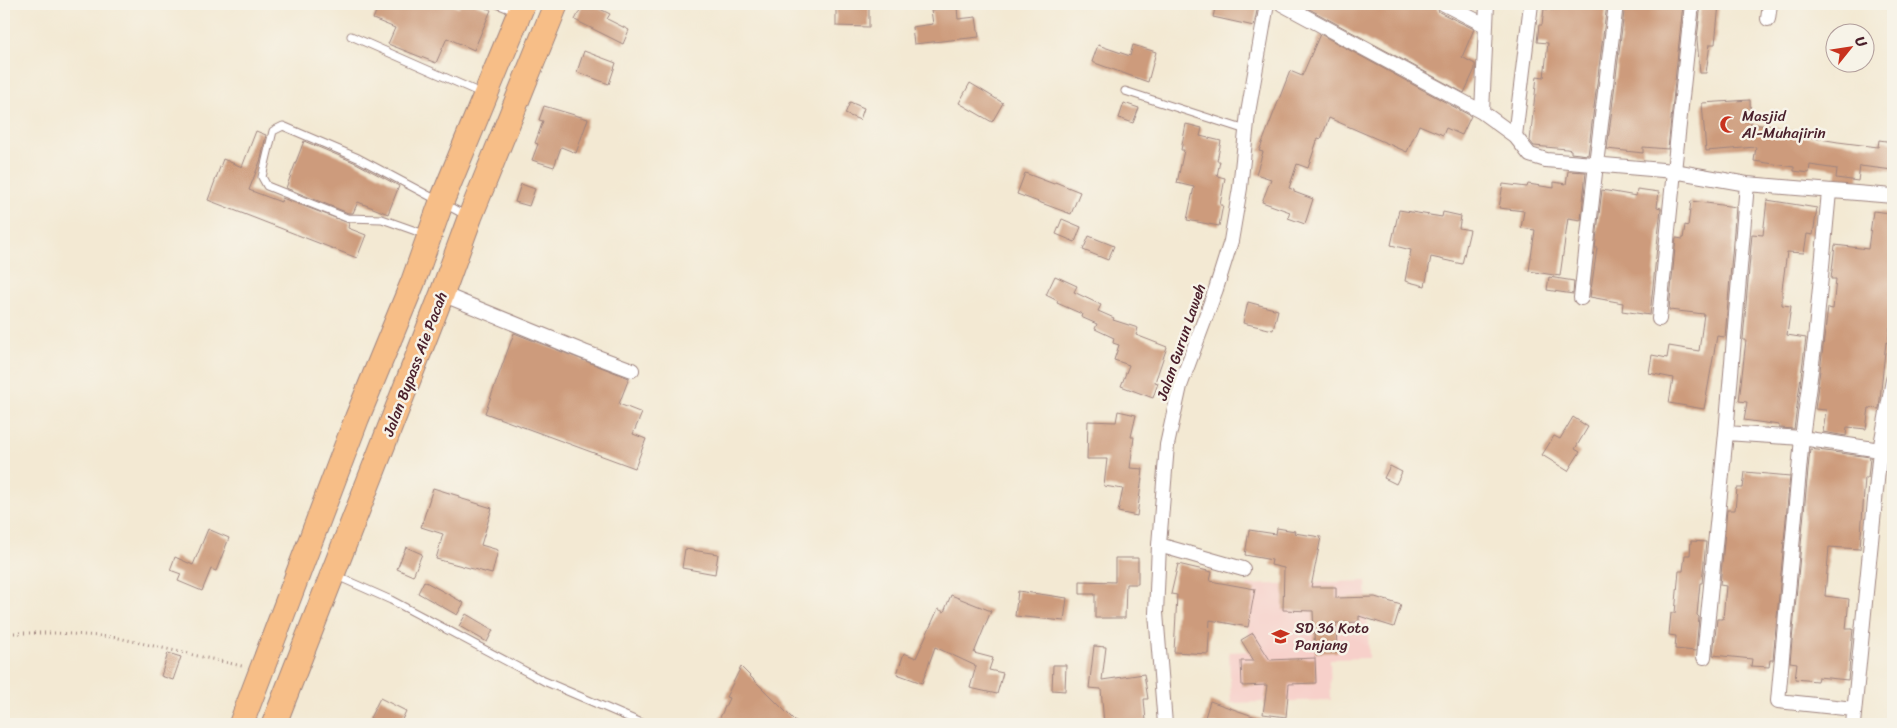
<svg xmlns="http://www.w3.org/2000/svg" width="1897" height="728" viewBox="0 0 1897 728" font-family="Sriracha,sans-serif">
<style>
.built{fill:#f7d0ca;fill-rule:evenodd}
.building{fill:#cd9b7c}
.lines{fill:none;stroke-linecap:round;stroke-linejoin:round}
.service-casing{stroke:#9e847f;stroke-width:9}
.minor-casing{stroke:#9e847f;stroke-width:16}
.trunk-casing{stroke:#9e847f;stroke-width:26}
.path{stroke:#9e847f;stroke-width:3;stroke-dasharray:1 4;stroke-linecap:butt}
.service{stroke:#fff;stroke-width:7}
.minor{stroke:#fff;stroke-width:14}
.trunk{stroke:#f7be87;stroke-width:24}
.labels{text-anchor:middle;stroke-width:5;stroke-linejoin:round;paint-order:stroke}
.poi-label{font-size:15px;fill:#4a1f2b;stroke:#f7f3e8;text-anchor:start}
.street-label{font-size:15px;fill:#4a1f2b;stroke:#f7f3e8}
</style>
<rect width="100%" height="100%" fill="#f7f3e8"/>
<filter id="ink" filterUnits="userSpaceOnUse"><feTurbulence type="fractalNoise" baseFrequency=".02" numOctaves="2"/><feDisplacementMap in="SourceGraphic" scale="10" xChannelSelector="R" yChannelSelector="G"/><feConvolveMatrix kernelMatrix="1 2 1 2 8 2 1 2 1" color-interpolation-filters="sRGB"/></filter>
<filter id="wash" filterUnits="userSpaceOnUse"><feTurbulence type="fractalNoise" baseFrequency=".0096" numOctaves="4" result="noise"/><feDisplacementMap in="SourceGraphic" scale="20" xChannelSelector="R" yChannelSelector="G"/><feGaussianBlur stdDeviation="1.12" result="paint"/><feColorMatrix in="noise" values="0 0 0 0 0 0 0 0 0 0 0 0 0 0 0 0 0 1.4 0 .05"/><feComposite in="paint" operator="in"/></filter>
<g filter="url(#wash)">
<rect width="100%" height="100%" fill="#f3e9d3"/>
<!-- built -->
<path class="built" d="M1366 581 1369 658 1330 659 1331 700 1231 703 1229 652 1249 651 1247 585ZM1283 585 1305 586 1304 611 1283 610ZM1335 587 1336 598 1359 597V622L1336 623 1337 652 1315 653 1313 588ZM1315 658 1316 683 1242 686 1241 661Z"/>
<g id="blocks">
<!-- building -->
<path class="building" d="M379 4H449L459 8 460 4H475L491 10 474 50 447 38 436 63 388 44 395 28 373 19Z
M583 4H590L610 14 607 19 629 30 623 44 575 20Z
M836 4H869V27L836 26Z
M1216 4H1250L1258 5 1254 26 1213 17Z
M1300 4H1432L1436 5 1439 12 1474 29 1462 57 1475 64V69L1464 93Z
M1554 4H1607L1588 155 1571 153V150L1567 149 1534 146 1530 141 1537 76 1544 77 1548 43 1537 42 1539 25H1542L1544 9 1553 10Z
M1625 4H1683L1668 149 1643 147V153L1607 149Z
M1701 4H1719L1715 44H1710L1706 73H1700L1697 39Z
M957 7 958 19 976 17 979 37 914 44 912 27 933 24 931 10Z
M1320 34 1471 116 1462 135 1446 128 1443 135 1419 125 1407 152 1329 118 1321 139 1318 138 1308 168 1297 164 1289 188 1294 190V192L1313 199 1305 224 1288 218 1290 212 1262 202 1271 179 1256 174 1263 152 1259 151 1290 71 1302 76Z
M1098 45 1130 56 1133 45 1156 52 1148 82 1092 62Z
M584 51 616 63 609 84 577 72Z
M970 83 1003 103 992 122 959 103Z
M1750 100 1751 124 1778 127V129L1796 131 1795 135 1838 142 1878 147 1879 140 1893 142V170L1860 166 1858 181 1836 178 1837 169 1810 165 1809 173 1794 171V167L1754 161 1756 147 1706 151 1702 103Z
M850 102 864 108 860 120 845 114Z
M1124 103 1139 108 1133 123 1119 118Z
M544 106 588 119 576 153 561 147 554 167 532 160 538 144 535 143 543 121 539 120Z
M1186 124 1202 128 1200 136 1221 141 1217 161H1220L1217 176 1225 178 1220 205H1223L1219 226 1187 220 1194 187 1177 183 1184 150H1181Z
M256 131 266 135 261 159 249 190 281 202 282 198 349 223 348 228 366 235 357 258 208 200 223 159 242 167Z
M304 141 356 163 399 186 388 214 358 202 353 213H348L286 188Z
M1568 171 1586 172 1581 220 1568 218 1560 276 1529 271 1535 230 1521 228 1524 211 1499 208 1503 184 1527 187 1528 184 1554 188V182L1566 184Z
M1025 173 1054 184 1055 182 1080 192 1071 214 1017 194Z
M521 184 535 189 529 206 515 202Z
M1637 189 1659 192 1657 207 1661 208 1650 315 1622 311 1623 303 1590 297 1597 248H1595L1602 190 1636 196Z
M1767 200 1817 208 1813 235 1807 234 1804 253 1787 252 1782 289V305L1791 306 1787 335 1806 338 1794 429 1779 428V425L1744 420 1747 402 1739 401 1746 340H1743L1752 234 1763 235Z
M1691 201 1736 207 1725 337 1717 336 1704 409 1669 403 1673 378 1649 373 1652 355 1667 358 1669 346 1699 351 1704 314 1669 310 1676 238 1683 239 1685 225 1688 226Z
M1399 210 1442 217 1443 212 1461 216 1459 228 1470 230 1462 264 1431 257 1425 286 1405 281 1411 250 1391 245Z
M1873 211 1891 213 1889 229H1893V328L1890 327 1888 343 1886 342 1879 409 1869 408 1866 429 1847 427 1846 436 1823 432 1826 410 1815 409 1828 308 1833 309 1836 279H1831L1835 245 1868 249Z
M1062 219 1081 227 1075 242 1056 234Z
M1089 236 1114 246 1108 260 1083 250Z
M1055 276 1077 286 1074 292 1101 305 1098 311 1114 318 1113 320 1138 328 1136 335 1167 347 1155 382 1158 383 1153 398 1121 386 1129 365 1114 360 1119 345 1113 343 1114 338 1095 329 1097 324 1081 317 1082 314 1057 303 1058 301 1046 295Z
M1549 277 1574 281 1573 294 1547 290Z
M1248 302 1278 310 1273 330 1243 323Z
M514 333 629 378 619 404 642 413 633 434 646 439 635 468 485 413Z
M1118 411 1136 415 1131 437H1134L1130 468 1143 469 1137 516 1118 512 1123 489 1104 486 1107 459H1087L1088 421 1116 422Z
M1573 417 1588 427 1575 449 1580 452 1568 471 1542 455 1554 436 1560 439Z
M1810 449 1870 457 1868 478H1865L1860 549 1829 547 1825 596 1849 599 1846 629H1853L1848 680 1818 677 1817 681 1795 679 1797 663 1790 662Z
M1390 466 1402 472 1396 484 1384 478Z
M1745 472 1790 476 1773 660H1770L1769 667 1751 666 1752 659 1713 655 1717 619H1723L1726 586 1720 585 1727 510H1735L1737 488H1743Z
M433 488 459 496V498L492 508 481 545 498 550 492 574 436 559 443 534 421 527Z
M1277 528 1295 531 1294 533 1321 537 1311 587H1336V598L1375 597 1401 605 1394 627 1359 616V622L1336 623 1337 652 1315 653 1313 611 1283 610 1284 568 1271 565 1272 560 1245 555 1249 530 1276 534Z
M208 529 229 538 216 571 211 569 202 591 178 581 181 574 170 570 175 557 193 565Z
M1691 541 1706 542 1702 583H1700L1697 615 1699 617 1696 651 1675 649 1676 636 1669 635 1671 613H1675L1679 571H1683L1685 555H1690Z
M406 547 422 554 413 576 397 569Z
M685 549 718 554 715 574 682 568Z
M1115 558H1138V584H1126L1125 618H1095V594H1080V581L1115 582Z
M1178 564 1212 572 1210 581 1255 589 1248 627 1210 620 1208 654 1174 652 1177 595 1171 594Z
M424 581 464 603 457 615 418 593Z
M1018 591 1067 598 1064 621 1015 616Z
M951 595 991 611 974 653 993 658 989 670 1003 673 997 694 970 688 976 666 935 647 922 683 897 674 904 653 916 658 938 609 944 612Z
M466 614 493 630 487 642 459 626Z
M1253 633 1270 660 1315 658 1316 683 1289 684 1286 717 1263 714 1267 685 1242 686 1241 661H1254L1241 640Z
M1094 646 1106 647 1102 680 1144 674 1148 699H1144L1146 721 1104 724 1101 689 1089 688Z
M168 653 181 657 173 680 161 676Z
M1053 665H1066L1065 691 1052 690Z
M741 667 798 724H717L729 698 726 697Z
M380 698 406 711 400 724H382L370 718Z
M1210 701 1270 722 1269 724H1203Z"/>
</g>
</g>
<g filter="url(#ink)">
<use href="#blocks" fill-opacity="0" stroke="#9e847f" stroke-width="1"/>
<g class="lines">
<defs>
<path id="service" d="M497 4 517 12
M351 36 483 94
M1125 91 1246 130
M427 235 382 219 347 218 267 186 262 177 273 131 283 126 358 158 467 216
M337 576 391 600 544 681 644 724"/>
<path id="minor" d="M1282 4 1482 112 1515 136 1530 155 1546 160 1674 171 1659 319
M1444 4 1485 25
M1692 4 1674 171 1747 184 1893 196
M1768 19 1770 4
M1482 112 1487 4
M1515 136 1531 4
M1829 192 1815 340 1802 438 1778 701 1854 709
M442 294 584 352 632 370
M1581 298 1596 164 1616 4
M1726 433 1802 438 1880 450
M1159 545 1243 569
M1704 657 1726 433 1747 184
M1165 724 1156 613 1159 545 1167 445 1180 386 1216 289 1231 241 1240 188 1248 113 1267 4
M1853 724 1880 450 1893 380"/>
<path id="trunk" d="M241 724 357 418 413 282 441 203 523 4
M274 724 442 294 470 217 556 4"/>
</defs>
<!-- service casing -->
<use href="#service" class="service-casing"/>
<!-- minor casing -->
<use href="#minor" class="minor-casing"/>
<!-- trunk casing -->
<use href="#trunk" class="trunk-casing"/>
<!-- path -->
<path class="path" d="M4 633H57L114 637 242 666"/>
<!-- service -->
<use href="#service" class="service"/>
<!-- minor -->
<use href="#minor" class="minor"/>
<!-- trunk -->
<use href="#trunk" class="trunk"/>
</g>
</g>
<!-- icons -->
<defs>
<symbol id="mosque-bare" viewBox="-9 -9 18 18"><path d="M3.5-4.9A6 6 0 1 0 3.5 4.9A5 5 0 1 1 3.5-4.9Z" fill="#c8321e" stroke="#f7f3e8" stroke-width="2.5" paint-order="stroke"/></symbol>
<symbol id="school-bare" viewBox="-9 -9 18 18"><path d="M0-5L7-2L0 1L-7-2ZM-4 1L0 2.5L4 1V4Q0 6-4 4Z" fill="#c8321e" stroke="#f7f3e8" stroke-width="2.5" paint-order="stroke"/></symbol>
</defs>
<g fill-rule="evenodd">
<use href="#mosque-bare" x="1716" y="112" width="25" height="25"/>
<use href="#school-bare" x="1268" y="624" width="25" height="25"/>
</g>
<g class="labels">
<!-- poi labels -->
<g class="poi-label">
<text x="1742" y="121">Masjid<tspan x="1742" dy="17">Al-Muhajirin</tspan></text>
<text x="1295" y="633">SD 36 Koto<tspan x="1295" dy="17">Panjang</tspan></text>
</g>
<!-- street labels -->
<g class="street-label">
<text transform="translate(1181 342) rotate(-71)" y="5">Jalan Gurun Laweh</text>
<text transform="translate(415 364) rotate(-69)" y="5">Jalan Bypass Aie Pacah</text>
</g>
</g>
<!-- margin -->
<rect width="1897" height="728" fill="none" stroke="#f7f3e8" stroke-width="20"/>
<!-- north arrow -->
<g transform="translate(1850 48) rotate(60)"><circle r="24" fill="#f7f3e8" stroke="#b29e9c"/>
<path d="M0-4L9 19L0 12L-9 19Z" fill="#c8321e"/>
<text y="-8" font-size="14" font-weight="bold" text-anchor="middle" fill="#4a1f2b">U</text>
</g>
</svg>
